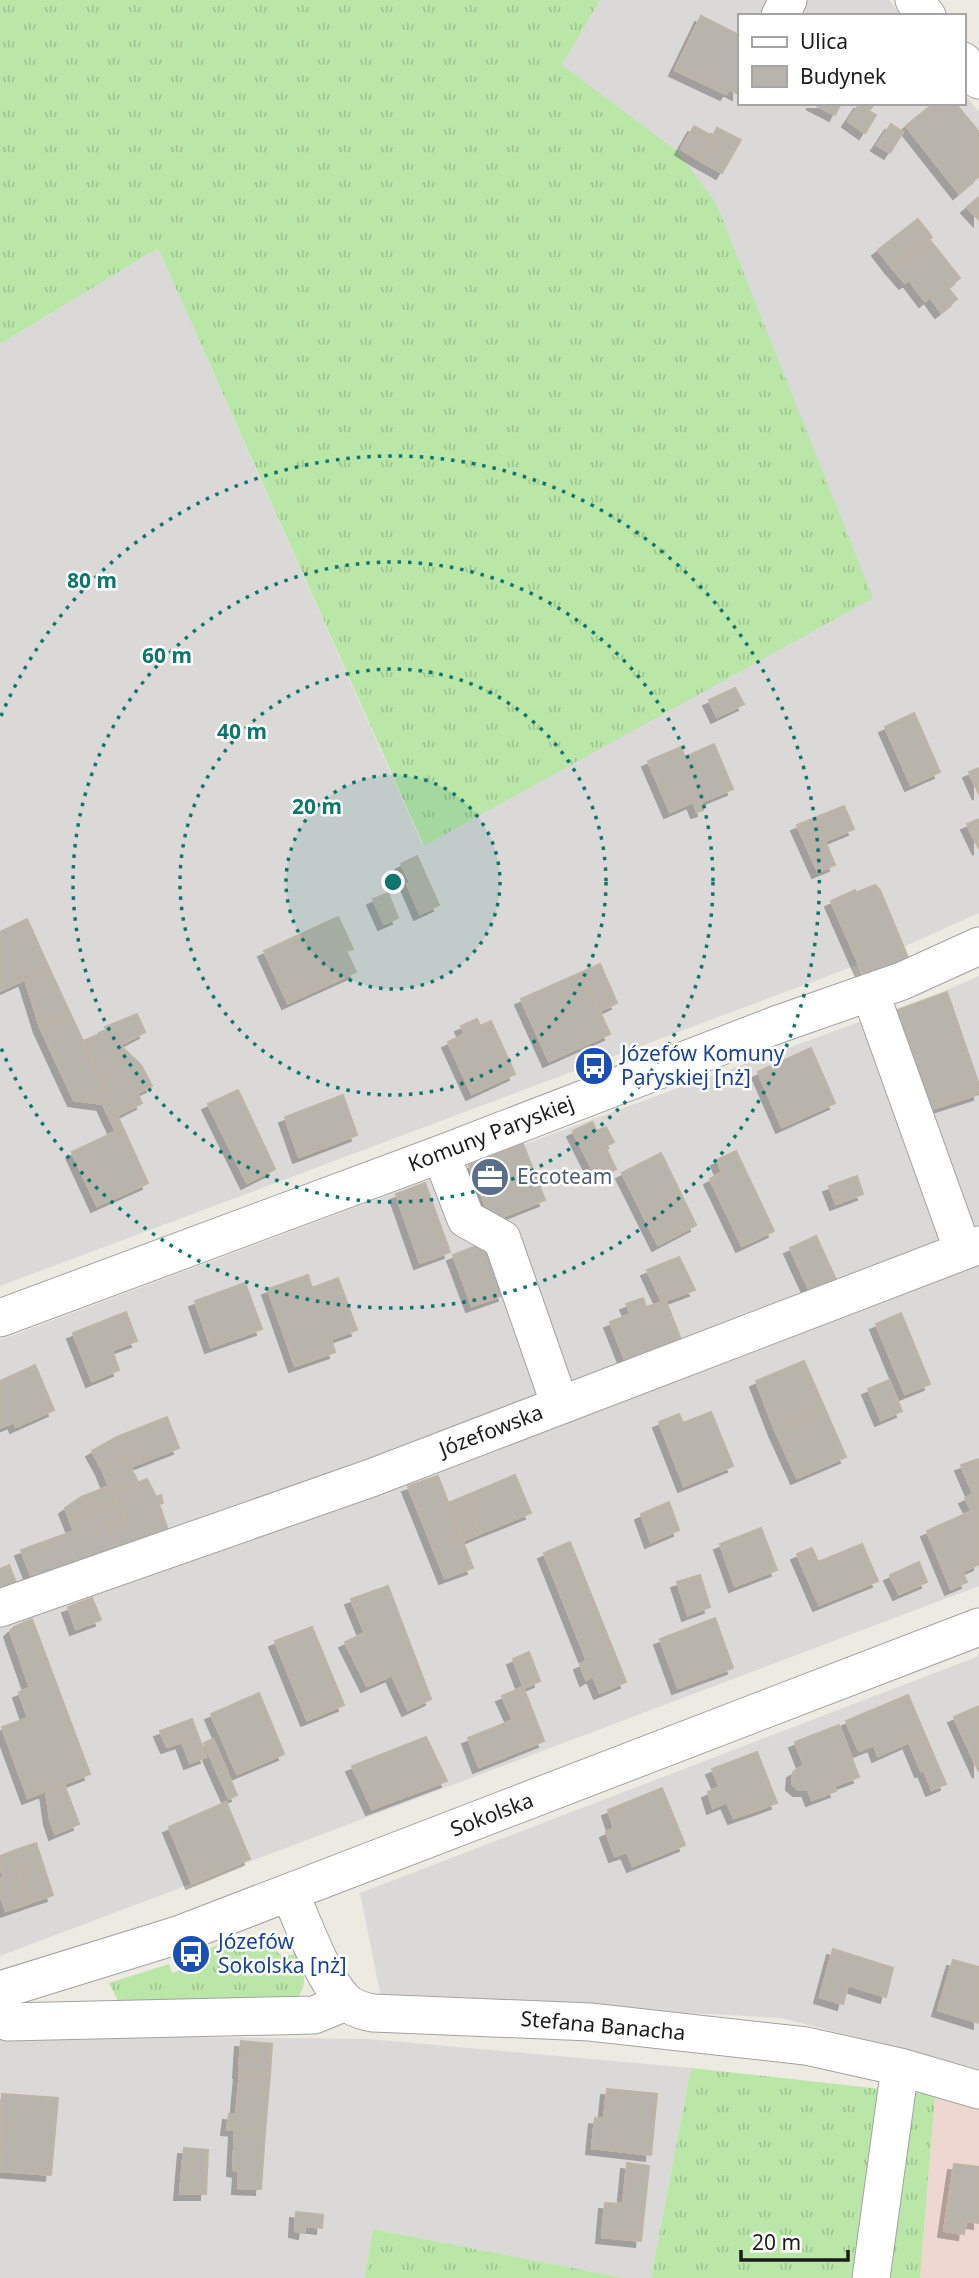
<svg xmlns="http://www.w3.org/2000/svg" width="979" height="2278" viewBox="0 0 979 2278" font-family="'Noto Sans',sans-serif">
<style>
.residential{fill:#dad9d8}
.commercial{fill:#eed7d0}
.grass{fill:url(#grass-tufts)}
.building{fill:#b9b4ab;stroke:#beb4a4;stroke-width:2;filter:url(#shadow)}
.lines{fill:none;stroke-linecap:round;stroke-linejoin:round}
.minor-casing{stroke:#a2a2a2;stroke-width:39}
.minor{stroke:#fff;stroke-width:37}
.ring{fill:none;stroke:#0f766e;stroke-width:3.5;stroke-dasharray:3.5 7}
.labels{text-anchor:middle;stroke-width:5;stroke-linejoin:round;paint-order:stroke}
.transit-label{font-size:21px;fill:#164399;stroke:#fff;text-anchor:start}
.street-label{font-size:21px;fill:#1b1b1b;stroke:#fff}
.service-label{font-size:21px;fill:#4e5e75;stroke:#fff;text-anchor:start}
.centre{fill:#0f766e;stroke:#fff;stroke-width:3.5}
.ring-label{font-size:21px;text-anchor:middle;font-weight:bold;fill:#0f766e;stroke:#fff;stroke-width:5;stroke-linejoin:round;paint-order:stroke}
</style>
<defs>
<pattern id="grass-tufts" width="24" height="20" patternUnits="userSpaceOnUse" patternTransform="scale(1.75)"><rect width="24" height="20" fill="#bae6a8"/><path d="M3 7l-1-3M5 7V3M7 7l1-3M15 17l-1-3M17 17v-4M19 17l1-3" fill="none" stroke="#9fc590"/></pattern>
<filter id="shadow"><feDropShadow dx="-6" dy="6" stdDeviation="0" flood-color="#0004"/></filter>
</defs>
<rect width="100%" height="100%" fill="#edebe1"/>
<!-- residential -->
<path class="residential" d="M600 0H889L902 16H739V103H963V92L979 112V913L892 952 0 1286V344L158 248 423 846 677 151 562 65Z
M979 976V1586L0 1956V1340L525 1144 947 990Z
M979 1656V2069L781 2018 381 1997 360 1893Z
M0 2035 369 2039 691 2068 651 2278H624L373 2229 365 2278H0Z"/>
<!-- commercial -->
<path class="commercial" d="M935 2095 979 2107V2278H920Z"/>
<!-- grass -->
<path class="grass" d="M0 0H600L562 65 677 151 716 203 873 598 424 846 158 248 0 344Z
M239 1939 272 1947C280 1956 284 1958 296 1953 303 1971 310 1983 296 1999L119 2003 109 1983 169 1964 172 1973 195 1966 191 1956 227 1941Z
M691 2068 935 2095 920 2278H651Z
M373 2229 624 2278H365Z"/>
<!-- building -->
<path class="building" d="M701 16 739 35 738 94 729 89 726 94 675 70Z
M812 103H841L835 115Z
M875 103 869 111 876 115 865 133 848 121 860 103Z
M934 103H955L979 132V176L959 193 906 126Z
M891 124 903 132 890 153 877 145Z
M694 126 712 136 699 160 681 149Z
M717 128 741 140 722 173 699 160Z
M979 197V220L967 207Z
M918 219 932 237 892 268 878 250Z
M929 239 960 278 948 288 957 299 941 312 930 297 925 301 909 280 905 283 892 268Z
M735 688 744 704 717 717 709 700Z
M914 713 940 772 911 785 885 727Z
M714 744 733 789 701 802 703 810 697 812 693 802 670 812 648 761 681 747 685 757Z
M979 768V794L969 772Z
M844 806 854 829 825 841 835 865 818 872 797 825Z
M979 819V849L967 824Z
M417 856 439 905 420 914 407 884 410 882 401 864Z
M875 885 880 890 909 960 864 976 831 901 855 890 856 893Z
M388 893 398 918 384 924 373 899Z
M338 917 353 949 346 951 356 972 288 1003 264 951Z
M27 919 49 968 0 991V932Z
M600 964 617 1003 600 1011 582 972Z
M49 968 70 1013 40 1027 25 979Z
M582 972 610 1034 549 1061 521 999Z
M947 992 979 1085V1094L929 1110 898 1010Z
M70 1013 123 1128 116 1132 103 1104 74 1100 40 1027Z
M137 1014 145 1032 120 1045 141 1065 152 1086 137 1093 142 1103 117 1116 83 1041 107 1031 105 1027Z
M477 1019 480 1026 491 1021 515 1074 472 1094 448 1042 465 1034 461 1026Z
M811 1048 835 1103 782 1127 758 1072Z
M238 1090 275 1169 247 1183 208 1104Z
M343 1095 357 1135 299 1157 285 1117Z
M592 1122 597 1131 606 1127 614 1142 605 1146 616 1169 597 1179 573 1131Z
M123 1128 148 1183 97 1206 72 1152Z
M523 1144 545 1200 492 1221 469 1165Z
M736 1151 774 1231 742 1246 710 1179 722 1172 717 1160Z
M661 1153 696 1225 658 1245 622 1173Z
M857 1176 863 1194 836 1204 829 1186Z
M425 1183 450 1252 420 1263 396 1194Z
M816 1236 839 1286 813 1298 790 1248Z
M484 1243 504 1295 472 1306 453 1255Z
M679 1257 695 1290 662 1302 647 1270Z
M308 1275 312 1288 338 1278 357 1330 331 1339 335 1352 295 1366 268 1289Z
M245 1283 262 1329 211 1347 195 1301Z
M643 1298 646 1307 666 1301 683 1345 628 1367 610 1322 631 1314 626 1304Z
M126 1312 137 1341 112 1350 119 1370 92 1381 73 1333Z
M901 1313 930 1384 905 1394 876 1324Z
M804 1361 825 1409 775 1430 756 1381Z
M35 1365 54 1410 16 1427 14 1422 0 1428V1381Z
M889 1380 902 1411 881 1420 868 1389Z
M825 1409 846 1457 797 1478 775 1430Z
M711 1412 733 1466 684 1486 659 1422 679 1414 683 1423Z
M167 1417 179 1448 130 1467 126 1458 102 1469 92 1451 117 1437Z
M126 1458 138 1482 112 1494 102 1469Z
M979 1459V1507L961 1465Z
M515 1475 531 1513 481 1533 465 1496Z
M438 1476 473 1568 445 1578 408 1486Z
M147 1479 156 1497 161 1495 163 1503 159 1504 169 1533 119 1552 108 1524 125 1518 114 1492Z
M109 1486 117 1500 87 1512 81 1497Z
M973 1494 979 1507V1564L962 1572 967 1582 951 1589 927 1531 972 1511 965 1498Z
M465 1496 481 1533 463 1541 448 1503Z
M81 1497 87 1512 69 1518 65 1508Z
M117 1500 125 1518 108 1524 119 1552 34 1583 21 1550 74 1531 69 1518Z
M669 1502 679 1530 651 1542 641 1514Z
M761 1528 777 1570 735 1586 720 1544Z
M570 1542 626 1682 600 1693 593 1676 586 1680 580 1664 587 1661 544 1553Z
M862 1544 878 1581 819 1605 797 1554 812 1548 818 1562Z
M919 1562 927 1582 899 1594 890 1575Z
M9 1565 17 1585 0 1592V1569Z
M700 1575 710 1607 688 1615 677 1582Z
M388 1586 431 1699 408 1710 392 1675 367 1686 345 1642 365 1633 351 1599Z
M92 1598 101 1620 76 1629 68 1607Z
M715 1618 733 1668 678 1688 660 1639Z
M32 1619 90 1774 28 1798 2 1727 28 1718 19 1692 30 1688 10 1631 14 1627Z
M312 1627 344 1705 307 1720 275 1641Z
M529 1652 540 1681 524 1688 513 1659Z
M523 1687 533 1712 513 1720 502 1696Z
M259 1693 284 1754 237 1774 211 1714Z
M908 1695 925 1735 878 1756 874 1745 859 1751 846 1721Z
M979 1706V1772L954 1717Z
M533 1712 544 1741 479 1767 468 1738Z
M192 1719 206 1757 190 1763 182 1742 167 1747 160 1731Z
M839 1725 859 1777 834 1786 836 1791 812 1800 808 1790H799L792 1784 793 1772 804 1765 795 1742Z
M925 1735 946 1784 932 1790 924 1770 921 1771 909 1742Z
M426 1737 447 1781 372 1809 352 1766Z
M213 1739 237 1795 229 1799 204 1743Z
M757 1752 777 1803 734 1818 727 1802 713 1808 708 1792 720 1787 712 1769Z
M64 1784 79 1824 55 1834 50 1819 46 1791Z
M662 1788 685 1845 633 1866 627 1852 615 1856 606 1832 614 1828 608 1810Z
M226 1802 250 1859 192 1883 169 1827Z
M36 1843 53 1895 29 1903 13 1851Z
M13 1851 29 1903 6 1911 0 1894V1879L4 1878 0 1867V1856Z
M833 1949 893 1968 886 1997 848 1985 843 2004 820 1997Z
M953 1960 979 1967V2023L938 2010Z
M241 2041 272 2044 270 2074 239 2072Z
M240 2072 270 2074 265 2132 227 2129 229 2114 236 2115Z
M607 2089 657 2094 651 2155 592 2148 595 2118 604 2119Z
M2 2094 58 2098 51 2175 0 2171Z
M235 2130 265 2132 261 2189 238 2188 239 2171 233 2170Z
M184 2148 208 2150 206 2194H180Z
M627 2163 649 2166 641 2241 602 2237 605 2203 623 2204Z
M954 2164 979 2167V2223L966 2221 964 2234 944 2231Z
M296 2212 323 2215 322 2228 305 2226 304 2233 295 2231Z"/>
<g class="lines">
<defs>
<path id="minor" d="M914 0 927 16
M780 16 788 0
M963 61 979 80
M870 992 963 1251
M441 1154 466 1219 502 1239 560 1405
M0 1318 441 1154 776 1025 902 981 979 946
M0 1608 371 1478 979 1245
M290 1894C303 1922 322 1977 343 1999 350 2007 362 2011 373 2013L590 2022 806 2046 900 2067 979 2090
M0 1990 178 1935 979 1627
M8 2022 314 2015 336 2006 343 1999
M871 2278 900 2067"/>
</defs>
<!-- minor casing -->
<use href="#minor" class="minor-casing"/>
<!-- minor -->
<use href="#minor" class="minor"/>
</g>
<!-- distance rings -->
<circle cx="393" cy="882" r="107" fill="#0f766e" fill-opacity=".12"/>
<g class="ring">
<circle cx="393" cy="882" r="107"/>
<circle cx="393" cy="882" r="213"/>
<circle cx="393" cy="882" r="320"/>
<path d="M1 716A426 426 0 1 1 1 1048"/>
</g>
<!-- icons -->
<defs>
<symbol id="bus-disc" viewBox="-11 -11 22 22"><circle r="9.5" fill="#1a4fb4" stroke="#fff"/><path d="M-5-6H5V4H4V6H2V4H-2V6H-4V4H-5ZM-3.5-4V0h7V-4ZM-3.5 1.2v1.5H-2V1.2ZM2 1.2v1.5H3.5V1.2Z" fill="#fff"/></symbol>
<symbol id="office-disc" viewBox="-11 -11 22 22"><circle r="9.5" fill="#5c6f8a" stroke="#fff"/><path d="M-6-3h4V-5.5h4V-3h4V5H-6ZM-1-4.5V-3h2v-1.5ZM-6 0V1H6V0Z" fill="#fff"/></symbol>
</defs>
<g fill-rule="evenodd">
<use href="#bus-disc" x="572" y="1044" width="44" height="44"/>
<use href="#office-disc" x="468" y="1155" width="44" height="44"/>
<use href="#bus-disc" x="169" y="1932" width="44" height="44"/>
</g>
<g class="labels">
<!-- transit labels -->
<g class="transit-label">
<text x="621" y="1061">Józefów Komuny<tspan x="621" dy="24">Paryskiej [nż]</tspan></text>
<text x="218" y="1949">Józefów<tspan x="218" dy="24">Sokolska [nż]</tspan></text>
</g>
<!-- street labels -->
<g class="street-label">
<text transform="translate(491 1134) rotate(-21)" y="7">Komuny Paryskiej</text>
<text transform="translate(491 1431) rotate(-21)" y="7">Józefowska</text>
<text transform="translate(492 1815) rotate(-21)" y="7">Sokolska</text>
<text transform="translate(603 2026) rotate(5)" y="7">Stefana Banacha</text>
</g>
<!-- service labels -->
<g class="service-label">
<text x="517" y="1184">Eccoteam</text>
</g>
</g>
<circle cx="393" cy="882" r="10" class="centre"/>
<g class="ring-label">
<text x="92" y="588">80 m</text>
<text x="167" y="663">60 m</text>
<text x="242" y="739">40 m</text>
<text x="317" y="814">20 m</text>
</g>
<!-- legend -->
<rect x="738" y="14" width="228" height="91" fill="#ffffff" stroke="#a4a4a4" stroke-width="2"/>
<rect x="752" y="37" width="35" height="10" fill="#ffffff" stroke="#a4a4a4" stroke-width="2"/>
<text x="800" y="49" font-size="21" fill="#1b1b1b">Ulica</text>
<rect x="752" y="66" width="35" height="21" fill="#b9b4ab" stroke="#a4a4a4" stroke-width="2"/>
<text x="800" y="84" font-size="21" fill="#1b1b1b">Budynek</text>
<!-- scale -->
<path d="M741 2250v10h107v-10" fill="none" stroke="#1b1b1b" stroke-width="3.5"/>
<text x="752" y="2250" font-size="21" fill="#1b1b1b" stroke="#ffffff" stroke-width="5" paint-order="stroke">20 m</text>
</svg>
